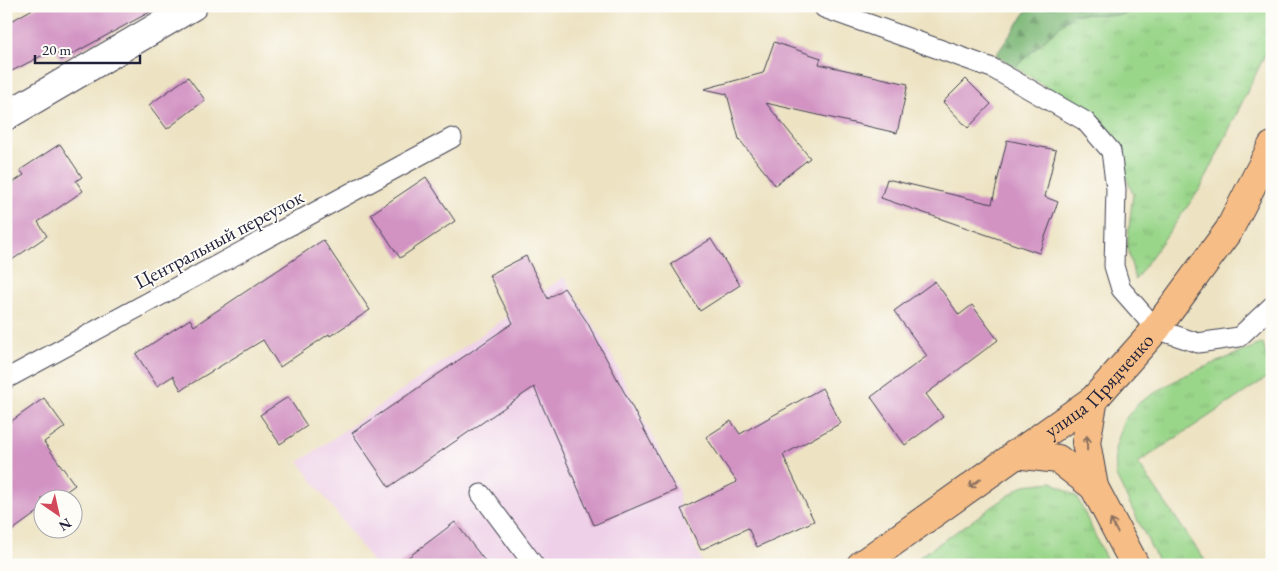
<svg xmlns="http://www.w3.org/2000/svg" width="1278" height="571" viewBox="0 0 1278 571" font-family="'EB Garamond',serif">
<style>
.built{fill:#eed0e8}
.grass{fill:url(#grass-tufts);stroke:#5e7c62}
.forest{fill:url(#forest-firs);stroke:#4e6c58}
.building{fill:#d293c3}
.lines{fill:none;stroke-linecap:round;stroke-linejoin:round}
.lane-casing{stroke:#403f4f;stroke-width:21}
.street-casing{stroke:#403f4f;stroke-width:30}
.primary-casing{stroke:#403f4f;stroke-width:30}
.lane{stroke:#fff;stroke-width:19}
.street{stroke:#fff;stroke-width:28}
.primary{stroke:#f6be86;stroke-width:28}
.oneway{stroke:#8c7060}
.labels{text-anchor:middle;stroke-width:4;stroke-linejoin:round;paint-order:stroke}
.street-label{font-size:20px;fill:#22223b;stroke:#fdfcf7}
</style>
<defs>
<pattern id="grass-tufts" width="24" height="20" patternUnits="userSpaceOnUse" patternTransform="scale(1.25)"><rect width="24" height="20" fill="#9ad68a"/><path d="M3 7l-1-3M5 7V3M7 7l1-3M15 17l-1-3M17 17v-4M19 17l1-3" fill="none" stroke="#84b778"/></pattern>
<pattern id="forest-firs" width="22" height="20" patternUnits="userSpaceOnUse" patternTransform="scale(1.25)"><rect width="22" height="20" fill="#7bb776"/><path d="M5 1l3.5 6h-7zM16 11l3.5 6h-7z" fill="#649462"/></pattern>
</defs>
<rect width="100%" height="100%" fill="#fdfcf7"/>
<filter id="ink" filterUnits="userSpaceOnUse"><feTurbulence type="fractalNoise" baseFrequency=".02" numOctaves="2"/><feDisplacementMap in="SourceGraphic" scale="10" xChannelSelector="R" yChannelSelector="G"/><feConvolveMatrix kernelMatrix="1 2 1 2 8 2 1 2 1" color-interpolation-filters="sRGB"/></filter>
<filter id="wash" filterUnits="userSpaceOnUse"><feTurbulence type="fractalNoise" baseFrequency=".0096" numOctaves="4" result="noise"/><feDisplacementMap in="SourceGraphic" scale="20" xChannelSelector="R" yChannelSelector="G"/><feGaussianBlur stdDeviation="1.12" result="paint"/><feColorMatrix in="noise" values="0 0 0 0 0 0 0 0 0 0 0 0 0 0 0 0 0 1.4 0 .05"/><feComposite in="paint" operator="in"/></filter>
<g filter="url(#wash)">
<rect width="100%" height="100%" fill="#ede3c3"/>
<!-- built -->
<path class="built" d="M564 277 604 341 679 491 680 511 704 565H375L299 462Z"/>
<!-- grass -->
<path class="grass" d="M1151 6H1272V40L1202 186 1135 280 1127 245 1133 194 1105 125 1015 67 1073 14 1120 15Z
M1263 343 1271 375 1138 463 1208 565H1160L1116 476 1115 449 1124 420 1140 402 1181 377Z
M1052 482 1077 497 1109 565H908L1024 485Z"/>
<!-- forest -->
<path class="forest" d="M1030 6H1151L1120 15 1073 14 1015 67 996 55Z"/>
<g id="blocks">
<!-- building -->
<path class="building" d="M38 6H161L61 60 55 49 6 74V24Z
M774 42 821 58 819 64 908 84 897 133 766 103 810 158 775 185 739 139 727 94 704 89 763 73Z
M188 77 205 100 167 129 149 105Z
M966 79 991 104 968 128 943 102Z
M1007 140 1056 150 1045 197 1058 202 1039 253 881 198 887 179 992 204Z
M60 144 82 177 76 181 83 191 38 222 47 236 6 264V187L24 175 20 170Z
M426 177 455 221 400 258 371 214Z
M711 239 740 285 700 311 671 264Z
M323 240 370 310 330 336 329 334 280 367 263 340 181 390 173 376 157 386 136 354 190 319 194 326Z
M526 256 548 299 564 288 587 322 676 490 594 525 534 387 389 487 352 433 513 323 489 275Z
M935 281 959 315 972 305 998 340 926 394 943 417 905 445 871 397 927 356 894 311Z
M822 388 841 423 783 455 814 521 757 547 748 528 701 550 681 509 737 482 706 437 731 421 740 434Z
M288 397 307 426 280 444 260 415Z
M44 398 65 427 44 442 75 485 57 498H42V509L6 535V425Z
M455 522 488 565H398Z"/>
</g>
</g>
<g filter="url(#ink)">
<use href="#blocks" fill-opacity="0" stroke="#403f4f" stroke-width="1"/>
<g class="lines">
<defs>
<path id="lane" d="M824 8 992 68 1085 121 1111 151 1116 189 1114 266 1121 289 1156 329 1198 343 1239 337 1272 306
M6 379 452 138
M481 494 534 565"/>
<path id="street" d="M6 116 193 6"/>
<g id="primary">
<path d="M1094 399 1086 442 1094 487 1135 565"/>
<path d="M1015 454 1058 459 1094 487"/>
<path id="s1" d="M861 565 1094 399 1156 329 1229 230 1272 146"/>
</g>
</defs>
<!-- lane casing -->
<use href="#lane" class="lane-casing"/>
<!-- street casing -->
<use href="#street" class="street-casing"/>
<!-- primary casing -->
<use href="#primary" class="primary-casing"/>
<!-- lane -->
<use href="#lane" class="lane"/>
<!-- street -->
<use href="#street" class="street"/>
<!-- primary -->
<use href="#primary" class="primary"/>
</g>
<!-- one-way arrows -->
<defs><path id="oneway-shaft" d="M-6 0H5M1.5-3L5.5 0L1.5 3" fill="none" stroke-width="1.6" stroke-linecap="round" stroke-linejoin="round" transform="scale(1.25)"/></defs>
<g class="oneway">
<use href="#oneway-shaft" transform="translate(1087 443) rotate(-91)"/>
<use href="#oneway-shaft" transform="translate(975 483) rotate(144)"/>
<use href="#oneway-shaft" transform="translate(1114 526) rotate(-118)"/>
</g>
</g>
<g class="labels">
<!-- street labels -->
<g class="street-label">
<text transform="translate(219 239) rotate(-28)" y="7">Центральный переулок</text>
<text dy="7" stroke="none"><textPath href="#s1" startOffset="299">улица Прядченко</textPath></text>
</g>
</g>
<!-- margin -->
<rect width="1278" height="571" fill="none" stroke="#fdfcf7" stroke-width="25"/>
<!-- north arrow -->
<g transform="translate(58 514) rotate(146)"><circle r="24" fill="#fdfcf7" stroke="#a5a5ac"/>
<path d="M0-4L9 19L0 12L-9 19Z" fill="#d1495b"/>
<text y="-8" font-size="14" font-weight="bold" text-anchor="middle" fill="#22223b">N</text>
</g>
<!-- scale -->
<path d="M35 55v8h105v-8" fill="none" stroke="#22223b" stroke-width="2.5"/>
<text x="42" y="55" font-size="15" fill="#22223b" stroke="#fdfcf7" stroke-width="4" paint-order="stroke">20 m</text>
</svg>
